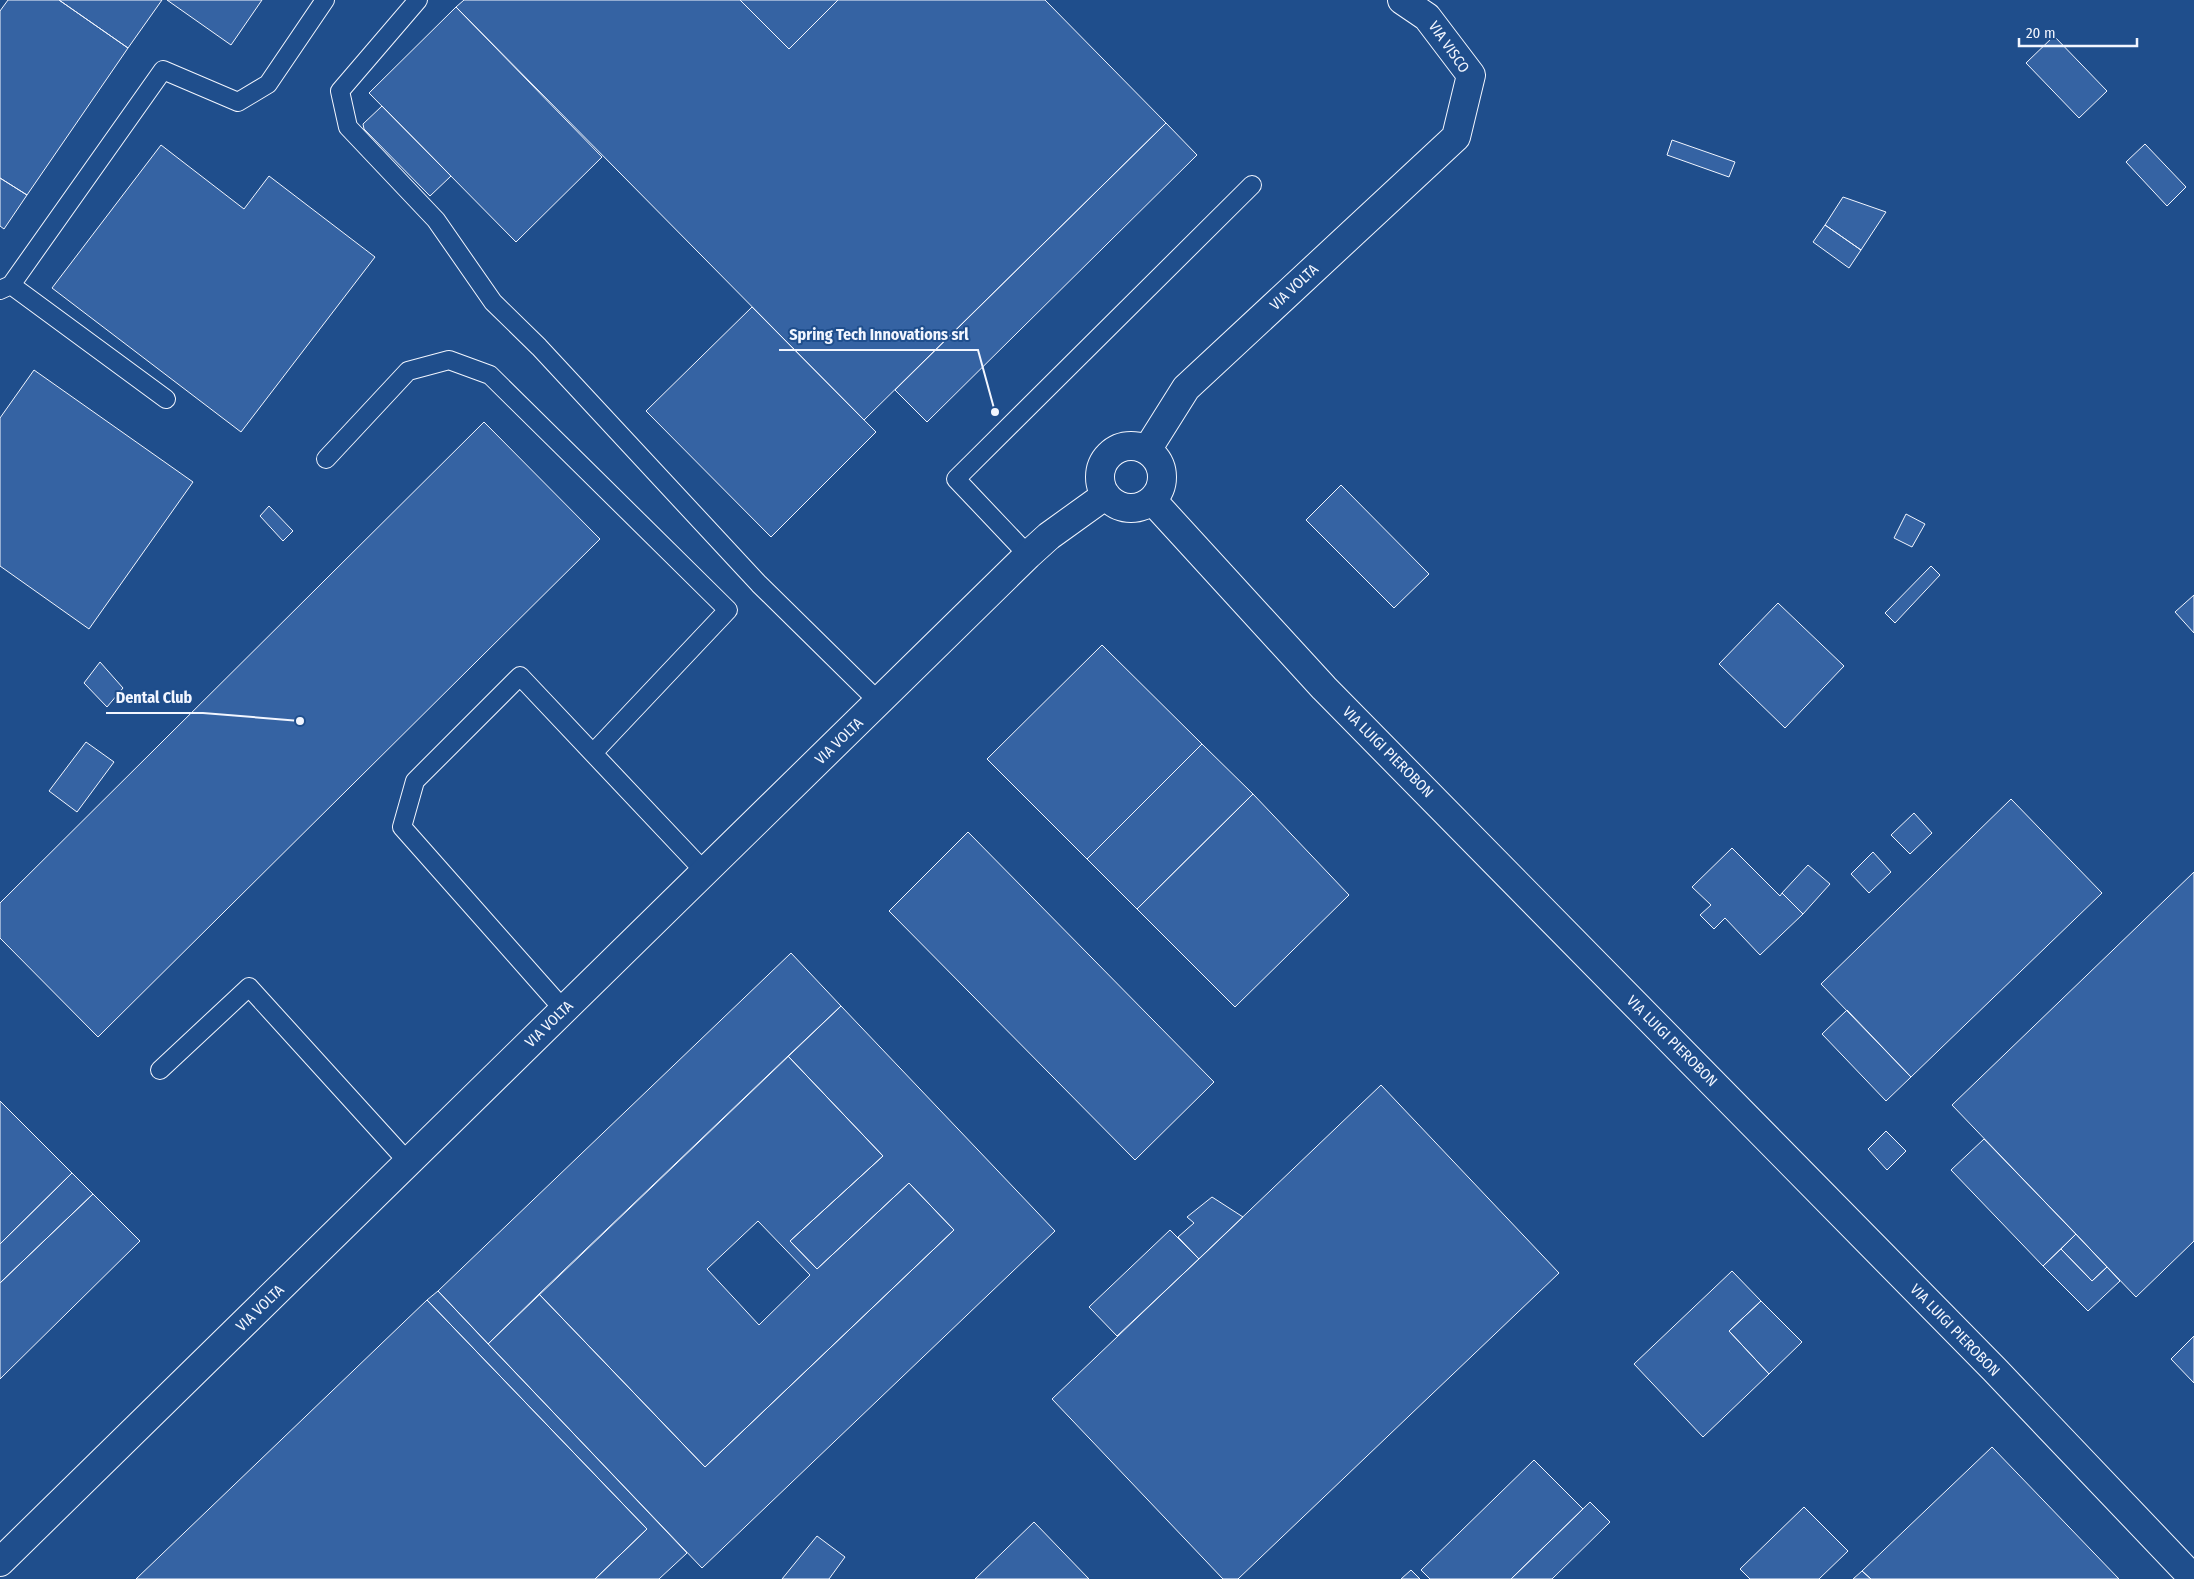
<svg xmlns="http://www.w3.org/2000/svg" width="2194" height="1579" viewBox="0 0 2194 1579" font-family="'Fira Sans Condensed',sans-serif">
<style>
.building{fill:#3563a3;stroke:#f2f6ff;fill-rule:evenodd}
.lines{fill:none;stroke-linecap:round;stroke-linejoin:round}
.lane-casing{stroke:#f2f6ff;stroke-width:20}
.street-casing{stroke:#f2f6ff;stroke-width:30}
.lane{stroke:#1f4e8c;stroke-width:18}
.street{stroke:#1f4e8c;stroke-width:28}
.labels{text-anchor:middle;stroke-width:4;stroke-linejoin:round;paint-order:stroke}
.street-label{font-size:15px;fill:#f2f6ff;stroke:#1f4e8c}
.leader{fill:none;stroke:#f2f6ff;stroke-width:2}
.callout-dot{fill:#f2f6ff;stroke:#1f4e8c;stroke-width:2}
.callout-label{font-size:16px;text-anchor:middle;font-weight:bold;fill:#f2f6ff;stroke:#1f4e8c;stroke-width:4;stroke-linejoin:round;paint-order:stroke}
</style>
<rect width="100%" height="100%" fill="#1f4e8c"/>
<!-- building -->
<path class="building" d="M8 0H59L128 48 27 195 0 178V11Z
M59 0H162L128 48Z
M167 0H262L231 45Z
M464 0H740L789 49 838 0H1045L1166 123 864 420 456 7Z
M740 0H838L789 49Z
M456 7 602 157 516 242 369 93Z
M2054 36 2107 91 2079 118 2026 63Z
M382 106 451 176 430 196 364 129 363 124Z
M1166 123 1197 155 927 422 895 390Z
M1672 140 1735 162 1729 177 1667 155Z
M2145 144 2186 187 2167 206 2126 162Z
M161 145 244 209 269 176 375 257 241 432 52 288Z
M0 178 27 195 4 229 0 226Z
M1843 197 1886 212 1861 250 1825 225Z
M1825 225 1861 250 1849 268 1813 242Z
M752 307 876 432 771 537 646 411Z
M34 370 193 482 89 629 0 566V418Z
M484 422 600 539 98 1037 0 938V903Z
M1341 485 1429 574 1394 608 1306 520Z
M269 506 293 531 283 541 260 516Z
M1906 514 1925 524 1912 547 1894 538Z
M1931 566 1940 575 1895 623 1885 613Z
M2194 595V633L2175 612Z
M1778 603 1844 666 1785 728 1719 664Z
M1102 645 1202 744 1087 859 987 759Z
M100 662 123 688 107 707 84 683Z
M86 742 114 762 77 812 49 791Z
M1202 744 1253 794 1137 909 1087 859Z
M1253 794 1349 895 1235 1007 1137 909Z
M2011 799 2102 893 1911 1077 1821 984Z
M1914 813 1932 833 1910 854 1891 835Z
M968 832 1214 1082 1135 1160 889 911Z
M1732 848 1780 896 1782 893 1803 914 1760 955 1725 918 1714 929 1700 915 1711 905 1692 887Z
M1873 852 1891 872 1869 893 1851 874Z
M1808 865 1830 884 1803 914 1782 893Z
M2194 872V1241L2136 1297 1952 1105Z
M791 953 841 1006 488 1344 438 1291Z
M841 1006 1055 1231 702 1568 488 1344 539 1294 705 1467 954 1230 909 1183 817 1269 790 1241 883 1156 788 1056Z
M1847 1010 1911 1077 1886 1101 1822 1034Z
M788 1056 883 1156 790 1241 817 1269 909 1183 954 1230 705 1467 539 1294ZM758 1221 810 1275 759 1325 707 1269Z
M1381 1085 1559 1273 1238 1579H1223L1052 1399Z
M0 1101 72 1173 0 1244Z
M1886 1131 1906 1151 1887 1170 1868 1149Z
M1984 1139 2076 1234 2043 1266 1951 1170Z
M72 1173 93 1194 0 1283V1244Z
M93 1194 140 1241 0 1379V1283Z
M1212 1197 1243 1217 1199 1259 1178 1237 1194 1223 1187 1217Z
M1170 1230 1199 1259 1117 1336 1089 1307Z
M2076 1234 2107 1267 2092 1281 2061 1249Z
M2061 1249 2092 1281 2107 1267 2120 1281 2088 1311 2043 1266Z
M1732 1271 1761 1301 1729 1331 1769 1374 1703 1437 1634 1364Z
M438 1291 687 1553 659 1579H595L647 1529 427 1300Z
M427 1300 647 1529 595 1579H136Z
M1761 1301 1802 1342 1769 1374 1729 1331Z
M2194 1336V1383L2171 1359Z
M1992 1447 2119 1579H1871L1862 1571Z
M1534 1460 1583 1509 1511 1579H1430L1421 1570Z
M1590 1502 1610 1522 1552 1579H1511Z
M1804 1507 1848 1551 1819 1579H1750L1740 1569Z
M1034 1522 1089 1579H975Z
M817 1536 845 1557 829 1579H782Z
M1411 1570 1420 1579H1401Z
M1862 1571 1871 1579H1853Z"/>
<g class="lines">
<defs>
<path id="lane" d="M418 0 340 91 348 127 436 220 493 302 539 347 759 584 879 702
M11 285 166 399
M0 290 11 285 163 70 238 102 268 84 325 0
M326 459 408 371 449 360 490 375 728 610 593 753
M1028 555 956 479 1252 185
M564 1010 402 827 415 781 520 676 705 872
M160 1070 249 987 408 1162"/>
<path id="street" d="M1100 477a31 31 0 1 1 62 0a31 31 0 1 1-62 0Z
M1147 450 1186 388 1456 137 1471 75 1427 17 1402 0
M1152 500 1324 688 1994 1369 2194 1579
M0 1562 1028 555 1049 536 1106 495"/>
</defs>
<!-- lane casing -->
<use href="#lane" class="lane-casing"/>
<!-- street casing -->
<use href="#street" class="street-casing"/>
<!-- lane -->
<use href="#lane" class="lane"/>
<!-- street -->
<use href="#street" class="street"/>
</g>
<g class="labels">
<!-- street labels -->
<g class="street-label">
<text transform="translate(1449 47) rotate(55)" y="5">VIA VISCO</text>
<text transform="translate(1294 287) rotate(-43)" y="5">VIA VOLTA</text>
<text transform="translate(839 741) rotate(-44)" y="5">VIA VOLTA</text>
<text transform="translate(1388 752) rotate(45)" y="5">VIA LUIGI PIEROBON</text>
<text transform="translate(549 1024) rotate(-44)" y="5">VIA VOLTA</text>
<text transform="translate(1672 1041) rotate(45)" y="5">VIA LUIGI PIEROBON</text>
<text transform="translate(260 1308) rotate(-44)" y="5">VIA VOLTA</text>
<text transform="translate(1955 1330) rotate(46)" y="5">VIA LUIGI PIEROBON</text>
</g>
</g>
<!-- callouts -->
<path class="leader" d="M995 412L978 350H779M300 721L203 713H106"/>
<g class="callout-dot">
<circle cx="995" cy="412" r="5"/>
<circle cx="300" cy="721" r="5"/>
</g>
<g class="callout-label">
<text x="879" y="340">Spring Tech Innovations srl</text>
<text x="154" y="703">Dental Club</text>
</g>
<!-- scale -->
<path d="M2019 38v8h118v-8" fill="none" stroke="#f2f6ff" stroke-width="2.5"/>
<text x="2026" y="38" font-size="15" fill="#f2f6ff" stroke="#1f4e8c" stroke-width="4" paint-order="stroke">20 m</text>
</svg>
